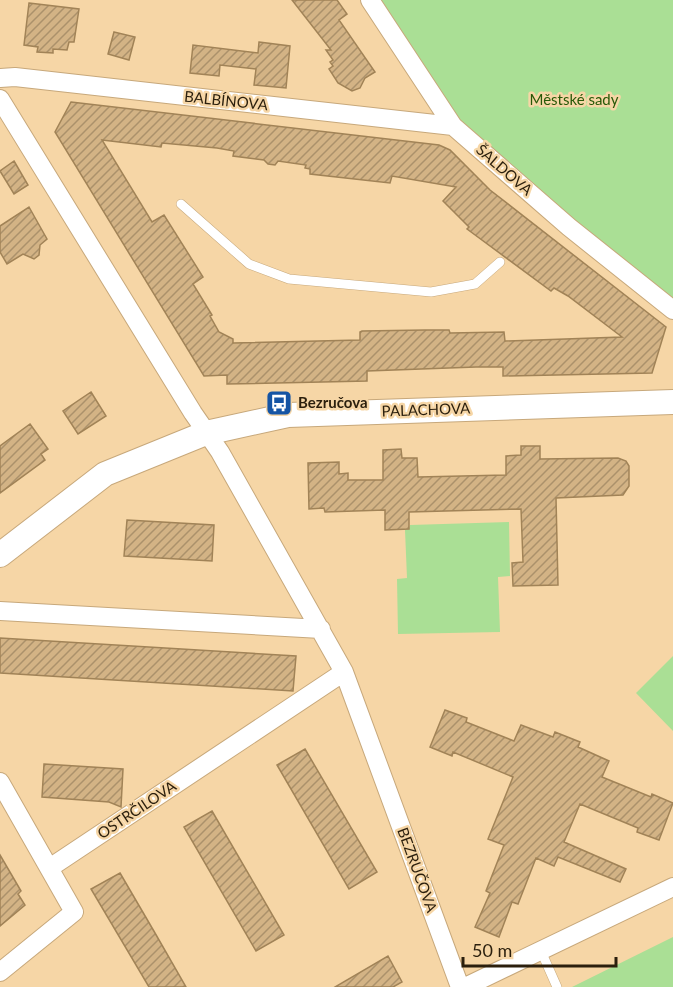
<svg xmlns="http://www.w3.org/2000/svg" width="673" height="987" viewBox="0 0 673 987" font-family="Lato,sans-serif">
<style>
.green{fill:#aadf95}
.building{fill:url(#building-hatch);stroke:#a18357;stroke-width:1.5;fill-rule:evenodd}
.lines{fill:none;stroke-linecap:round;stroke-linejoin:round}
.lane-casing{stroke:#c7a87b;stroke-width:10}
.street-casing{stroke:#c7a87b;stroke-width:20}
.secondary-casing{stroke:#c7a87b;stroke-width:26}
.lane{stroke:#fff;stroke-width:9}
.street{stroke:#fff;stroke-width:18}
.secondary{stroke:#fff;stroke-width:24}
.labels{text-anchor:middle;stroke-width:5;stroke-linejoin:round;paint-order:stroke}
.park-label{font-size:15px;fill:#275908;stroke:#f6d6a6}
.street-label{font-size:15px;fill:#2b1f0d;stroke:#f6d6a6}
.poi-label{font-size:15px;font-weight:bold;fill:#2b1f0d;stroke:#f6d6a6;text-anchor:start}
</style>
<defs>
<pattern id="building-hatch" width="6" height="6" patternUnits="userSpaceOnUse" patternTransform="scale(1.5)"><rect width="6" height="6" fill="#d3b385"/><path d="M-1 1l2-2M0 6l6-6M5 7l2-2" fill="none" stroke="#ab916b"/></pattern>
</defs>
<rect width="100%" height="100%" fill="#f6d6a6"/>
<!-- green -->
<path class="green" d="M370 0H673V310L453 126Z
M509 522 510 576 498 577 500 632 398 634 397 579 407 578 405 530 409 529 410 525Z
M673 656V731L636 693Z
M673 937V987H572Z"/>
<!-- building -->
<path class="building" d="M292 0H337L347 14 339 20 375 72 365 78 360 88 352 91 338 83 329 69 333 66 330 62 333 60 326 50H331Z
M29 3 79 9 74 42H69L67 50 53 49V53L37 52 38 47 24 45Z
M114 32 135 37 129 60 108 54Z
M259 42 290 46 286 88 254 85 256 69 220 65 219 76 190 73 193 45 258 53Z
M71 102 439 145 450 150 490 190 666 327 652 373 503 376V367H476L367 371V381L227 384V375L204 376 55 132ZM102 140 161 147 162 143 217 148 234 151 233 156 264 160 268 164 275 165 278 161 306 165 305 168 310 169V174L390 183 392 176 456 187 443 201 469 227 467 229 551 291 554 288 568 296 622 337 505 341 504 332 450 333 449 330H425L362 331 360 332V340L233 343V339L219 332 210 316 212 315 193 284 203 277 164 215 152 222Z
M14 161 28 185 14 194 0 171Z
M29 207 47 239 40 245 39 255 34 259 23 254 7 264 0 252V226Z
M91 392 106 416 78 434 63 411Z
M30 424 48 449 41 454 45 460 0 493V446Z
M521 446H540V459L618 458 626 461 629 466V486L623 495 556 498 558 585 513 586 512 563 523 562 521 509 409 512V529L385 530V510L325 512 324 508 309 509 308 463 339 462V474L348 473V480H383V450L401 449 402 458H417L418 477 506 475V456L521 455Z
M127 520 214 525 212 561 124 556Z
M0 638 296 656 293 691 0 673Z
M445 710 467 718 466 722 514 741 521 725 553 737 555 732 580 742 578 747 609 761 602 777 651 797 652 794 673 803 659 840 637 832 638 828 580 804 564 842 626 869 620 882 558 857 554 866 536 858 518 904 512 902 499 937 475 927 490 893 486 891 504 845 488 839 513 777 453 752 452 756 430 747Z
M305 749 377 872 349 889 277 765Z
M44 764 123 769 121 807 109 802 42 797Z
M212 811 284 935 256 951 184 827Z
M0 855 21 891 18 894 25 905 0 926Z
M120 873 155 933 186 987H149L91 889Z
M388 956 402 982 393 987H335Z"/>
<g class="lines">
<defs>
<path id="lane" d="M181 204 249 264 289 279 431 292 475 284 500 262
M541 951 557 987"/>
<path id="street" d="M370 0 453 126 569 227 673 310
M0 78 15 77 453 126
M0 99 193 413 220 452 344 672 460 987
M0 611 321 629
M0 782 74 912 0 972
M51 867 344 672
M465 987 673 887"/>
<path id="secondary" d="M0 555 105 474 206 433 288 415 673 402"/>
</defs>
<!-- lane casing -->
<use href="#lane" class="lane-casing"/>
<!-- street casing -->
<use href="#street" class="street-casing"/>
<!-- secondary casing -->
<use href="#secondary" class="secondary-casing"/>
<!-- lane -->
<use href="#lane" class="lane"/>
<!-- street -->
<use href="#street" class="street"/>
<!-- secondary -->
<use href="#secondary" class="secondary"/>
</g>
<!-- icons -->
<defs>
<symbol id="bus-square" viewBox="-11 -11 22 22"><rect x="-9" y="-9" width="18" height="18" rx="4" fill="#1554a4" stroke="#f6d6a6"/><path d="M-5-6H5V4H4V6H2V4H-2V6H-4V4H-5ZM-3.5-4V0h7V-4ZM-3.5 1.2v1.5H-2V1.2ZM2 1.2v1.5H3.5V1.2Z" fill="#fff"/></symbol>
</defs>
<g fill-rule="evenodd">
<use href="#bus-square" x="264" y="388" width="30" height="30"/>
</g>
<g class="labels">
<!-- park labels -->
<g class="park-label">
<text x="574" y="105">Městské sady</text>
</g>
<!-- street labels -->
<g class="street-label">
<text transform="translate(226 101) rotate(6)" y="5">BALBÍNOVA</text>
<text transform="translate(504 170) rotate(41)" y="5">ŠALDOVA</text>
<text transform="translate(426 410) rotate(-2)" y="5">PALACHOVA</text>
<text transform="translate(137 810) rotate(-34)" y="5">OSTRČILOVA</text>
<text transform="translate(417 870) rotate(70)" y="5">BEZRUČOVA</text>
</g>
<!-- poi labels -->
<g class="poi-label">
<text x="298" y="408">Bezručova</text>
</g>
</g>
<!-- scale -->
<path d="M463 957v9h153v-9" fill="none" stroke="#2b1f0d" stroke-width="3"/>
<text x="472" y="957" font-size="18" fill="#2b1f0d" stroke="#f6d6a6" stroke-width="4.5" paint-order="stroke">50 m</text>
</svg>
